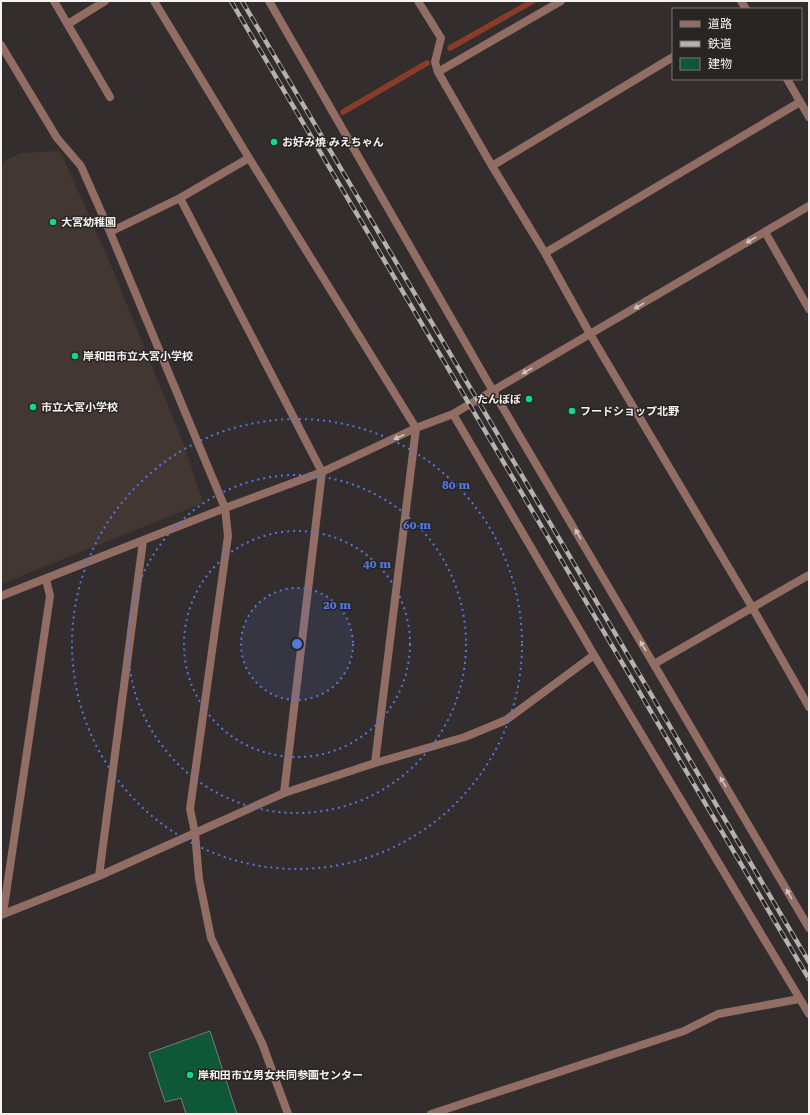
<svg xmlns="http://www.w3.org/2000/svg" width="810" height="1115" viewBox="0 0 810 1115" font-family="'Roboto Serif','Noto Sans JP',serif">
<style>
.built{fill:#433734}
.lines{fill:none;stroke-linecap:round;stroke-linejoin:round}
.stream{stroke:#8a3c29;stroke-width:5.5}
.building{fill:#0f5837;stroke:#777c79}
.minor{stroke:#926d63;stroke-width:8}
.rail-casing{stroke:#b4b1b0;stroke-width:4.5}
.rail{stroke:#292523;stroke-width:3;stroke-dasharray:9;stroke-linecap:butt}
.oneway{fill:#d2c3bf}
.ring{fill:none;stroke:#5377de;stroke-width:2;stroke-dasharray:2 4}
.poi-dot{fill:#11d98a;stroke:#292523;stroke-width:1.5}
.labels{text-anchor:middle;stroke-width:3;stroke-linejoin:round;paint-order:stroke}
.poi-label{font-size:11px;font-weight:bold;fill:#f5f2f1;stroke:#292523;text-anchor:start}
.centre{fill:#5377de;stroke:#292523;stroke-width:2}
.ring-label{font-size:12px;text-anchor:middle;font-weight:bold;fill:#5377de;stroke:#292523;stroke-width:3;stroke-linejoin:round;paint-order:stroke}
</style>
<rect width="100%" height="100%" fill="#332e2d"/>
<!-- built -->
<path class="built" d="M60 151 110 263 186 450 203 503 1 584V169L3 163 10 158 21 153Z"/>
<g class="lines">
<!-- stream -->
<path class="stream" d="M450 48 533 1
M343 112 427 63"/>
</g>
<!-- building -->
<path class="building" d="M210 1031 237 1114H186L181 1098 165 1102 149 1053Z"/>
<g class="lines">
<!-- minor -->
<path class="minor" d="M54 1 110 97
M154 1 249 158 416 428 375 763
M269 1 493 391 809 928
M418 1 441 38 435 62 438 72 492 166 545 253 590 334 752 607 809 707
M741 1 746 9
M68 24 105 1
M1 45 57 138 81 166 110 232 225 508 228 536 190 809 195 833 199 879 211 938 262 1043 288 1114
M438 72 561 1
M787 79 809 117
M492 166 673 57
M180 198 322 472 284 793
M110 232 180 198 249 158
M765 232 809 309
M545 253 800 102
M453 414 594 655 809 1014
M1 596 225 508 322 472 416 428 453 414 809 206
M654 664 809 575
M99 876 143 541
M3 914 50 596 46 579
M1 915 99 876 284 793 375 763 465 737 506 720 594 655
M431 1114 684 1031 718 1014 799 999"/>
<defs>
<path id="rail" d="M231 1 809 979
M242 1 809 962"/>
</defs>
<!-- rail casing -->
<use href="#rail" class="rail-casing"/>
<!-- rail -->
<use href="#rail" class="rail"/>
</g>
<!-- one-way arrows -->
<defs><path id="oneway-solid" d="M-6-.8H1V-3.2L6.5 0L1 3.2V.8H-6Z"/></defs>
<g class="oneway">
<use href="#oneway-solid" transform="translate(751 240) rotate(150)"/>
<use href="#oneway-solid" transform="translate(639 306) rotate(150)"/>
<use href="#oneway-solid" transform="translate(527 371) rotate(150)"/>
<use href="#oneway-solid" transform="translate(399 437) rotate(155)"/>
<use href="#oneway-solid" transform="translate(578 534) rotate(-120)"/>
<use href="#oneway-solid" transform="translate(643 646) rotate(-120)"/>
<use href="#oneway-solid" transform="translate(723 782) rotate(-120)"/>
<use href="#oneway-solid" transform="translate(789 894) rotate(-120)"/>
</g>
<!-- distance rings -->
<circle cx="297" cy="644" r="56" fill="#5377de" fill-opacity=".12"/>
<g class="ring">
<circle cx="297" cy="644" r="56"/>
<circle cx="297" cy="644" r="113"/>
<circle cx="297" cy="644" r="169"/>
<circle cx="297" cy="644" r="225"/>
</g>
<!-- markers -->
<g class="poi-dot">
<circle cx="274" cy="142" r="4"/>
<circle cx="53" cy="222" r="4"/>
<circle cx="75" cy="356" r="4"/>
<circle cx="529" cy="399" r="4"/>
<circle cx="33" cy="407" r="4"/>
<circle cx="572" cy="411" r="4"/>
<circle cx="190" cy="1075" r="4"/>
</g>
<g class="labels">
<!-- poi labels -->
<g class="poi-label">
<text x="282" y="146">お好み焼 みえちゃん</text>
<text x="61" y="226">大宮幼稚園</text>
<text x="83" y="360">岸和田市立大宮小学校</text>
<text x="521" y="403" text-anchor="end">たんぽぽ</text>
<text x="41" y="411">市立大宮小学校</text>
<text x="580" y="415">フードショップ北野</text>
<text x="198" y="1079">岸和田市立男女共同参画センター</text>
</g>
</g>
<circle cx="297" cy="644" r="6" class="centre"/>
<g class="ring-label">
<text x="456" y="489">80 m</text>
<text x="417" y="529">60 m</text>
<text x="377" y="568">40 m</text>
<text x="337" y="609">20 m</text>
</g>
<!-- border -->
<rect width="810" height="1115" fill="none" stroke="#f5f2f1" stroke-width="4"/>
<!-- legend -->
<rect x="672" y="8" width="130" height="72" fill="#292523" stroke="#7b7775"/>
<rect x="680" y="21" width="20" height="6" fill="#926d63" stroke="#7b7775"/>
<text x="708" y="28" font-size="12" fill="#f5f2f1">道路</text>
<rect x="680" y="41" width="20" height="6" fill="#b4b1b0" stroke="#7b7775"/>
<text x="708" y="48" font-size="12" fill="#f5f2f1">鉄道</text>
<rect x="680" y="58" width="20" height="12" fill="#0f5837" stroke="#7b7775"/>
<text x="708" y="68" font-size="12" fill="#f5f2f1">建物</text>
</svg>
